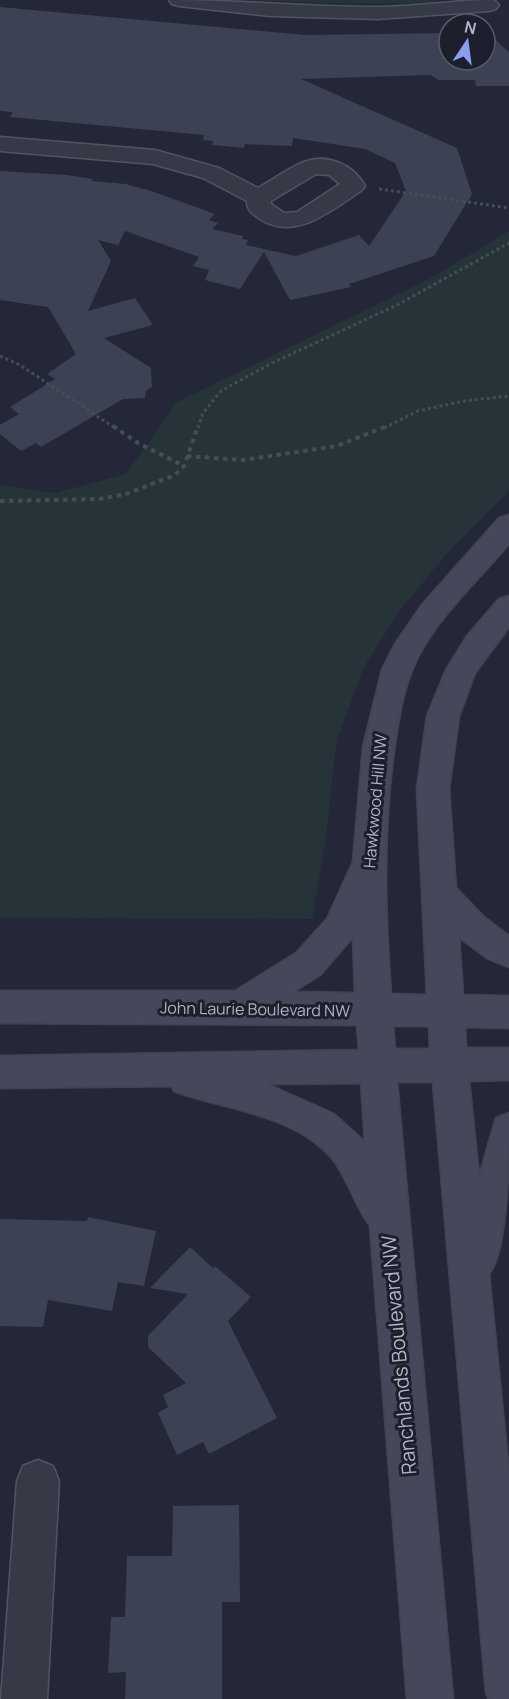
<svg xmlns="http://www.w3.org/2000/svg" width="509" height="1699" viewBox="0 0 509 1699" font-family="Manrope,sans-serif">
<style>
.green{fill:#263439}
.building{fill:#3c4254}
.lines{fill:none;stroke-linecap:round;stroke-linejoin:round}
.street-casing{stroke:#515462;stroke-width:3}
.secondary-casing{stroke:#404351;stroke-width:3}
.path-far1{stroke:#424f55;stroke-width:3;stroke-dasharray:3 3;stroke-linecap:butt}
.path{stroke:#424f55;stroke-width:4;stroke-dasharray:4.5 4.5;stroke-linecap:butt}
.street{fill:#363a47;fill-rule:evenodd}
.secondary{fill:#45485a;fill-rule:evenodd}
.labels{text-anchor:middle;stroke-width:6;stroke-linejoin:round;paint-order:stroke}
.street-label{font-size:16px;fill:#b1b4c4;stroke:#1c1f2c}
.near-street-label{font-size:20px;fill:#b1b4c4;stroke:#1c1f2c}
</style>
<rect width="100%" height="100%" fill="#232737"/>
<!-- green -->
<path class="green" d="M246 0H440L419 3 352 4Z
M509 231V491L444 557 401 609 365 665 337 739 326 836 312 919 0 918V485L55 493 126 474 177 402 429 279Z"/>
<!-- building -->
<path class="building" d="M0 7 306 35 449 33V60H485V36L490 35 509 52V86H476L475 80H439L430 75 301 79 457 148 472 194 434 256 349 284 351 287 290 300 264 252 240 289 205 280 209 270 193 266 199 257 125 231 118 245 98 240 111 261 88 311 135 298 153 325 104 338 151 368 152 387 146 391 145 398 123 399 41 447 36 443 21 451 0 434V425L19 414 10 407 55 379 47 374 76 354 48 307 0 300V171L67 175 93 179 92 181 126 184 154 192 215 214 209 220 218 223 212 229 243 236 242 239 248 240 246 245 296 256 359 235 369 246 406 191 395 163 365 149 293 138 292 146 245 144 244 148 212 145 213 141 203 140 204 135 10 117 13 112 0 111Z
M88 1217 156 1231 144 1286 118 1282 112 1311 48 1300 43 1327 0 1326V1219L87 1221Z
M190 1247 213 1268 215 1266 251 1297 228 1321 277 1418 209 1454 203 1442 177 1455 158 1413 168 1407 163 1395 186 1383 148 1347V1336L188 1294 150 1288Z
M239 1505 240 1602H222V1699H125L126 1672 108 1673 111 1617H125L127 1556H172L173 1506Z"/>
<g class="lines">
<defs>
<path id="street" d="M169 0C238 0 306 7 375 7 415 7 454 0 494 0L499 5 496 9 489 11 377 19 270 16 179 6 172 4Z
M0 137 155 150 219 168 258 188C273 180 288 168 304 162 327 153 354 165 365 186L361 191C331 210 296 242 260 219 253 214 247 211 247 201L203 178 153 164 0 151ZM316 174 329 175 340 184 297 212 284 213 271 204V201Z
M38 1460 53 1466 59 1481 47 1699H1L17 1481 23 1466Z"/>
<path id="secondary" d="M509 515V544C478 580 440 615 418 657 402 688 398 724 393 758 383 837 385 915 391 994L427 995 417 789 427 716 446 670 467 636 499 599 509 596V627L475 673 459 716 449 789 456 888 484 917 509 936V967L487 958 459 937 463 995 509 996V1028L465 1027 466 1048H509V1080L469 1081 479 1177 496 1118 509 1113C509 1149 509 1249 489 1274L509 1473V1699H489L486 1693 433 1082H397L453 1699H407L370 1225C359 1215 346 1174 331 1157 291 1113 226 1110 174 1091L172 1086 0 1088V1056L359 1050 357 1025 0 1023V991H235L296 953 327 919 353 862 363 747 382 670 395 644 421 606 499 518ZM353 937 355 993 293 992 320 975ZM393 1026H429L430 1049H395ZM361 1083 365 1142 334 1114 267 1084Z"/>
</defs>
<!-- street casing -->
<use href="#street" class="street-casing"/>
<!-- secondary casing -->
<use href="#secondary" class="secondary-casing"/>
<!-- path-far1 -->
<path class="path-far1" d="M379 189 509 208
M0 356 20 365 115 428
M198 428 203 413 221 391 270 364 397 305 509 243
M384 428 418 411 464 401 509 396"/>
<!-- path -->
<path class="path" d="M113 426 138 443 184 466
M187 456 243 460 337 446 387 426
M0 501 100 499 126 494 175 475 184 466 198 426"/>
<!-- street -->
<use href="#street" class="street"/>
<!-- secondary -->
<use href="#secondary" class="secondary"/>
</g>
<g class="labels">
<!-- street labels -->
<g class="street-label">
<text transform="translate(375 801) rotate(-85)" y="6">Hawkwood Hill NW</text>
<text transform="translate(255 1009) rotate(1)" y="6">John Laurie Boulevard NW</text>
</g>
<!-- near-street labels -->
<g class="near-street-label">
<text transform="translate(399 1355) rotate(-95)" y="7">Ranchlands Boulevard NW</text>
</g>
</g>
<!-- north arrow -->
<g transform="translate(467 42) rotate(13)"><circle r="28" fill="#1c1f2c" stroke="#585b69" stroke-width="1.5"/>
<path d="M0-4.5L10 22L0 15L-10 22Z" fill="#8c9eee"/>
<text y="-9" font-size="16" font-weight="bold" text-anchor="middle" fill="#b1b4c4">N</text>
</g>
</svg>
